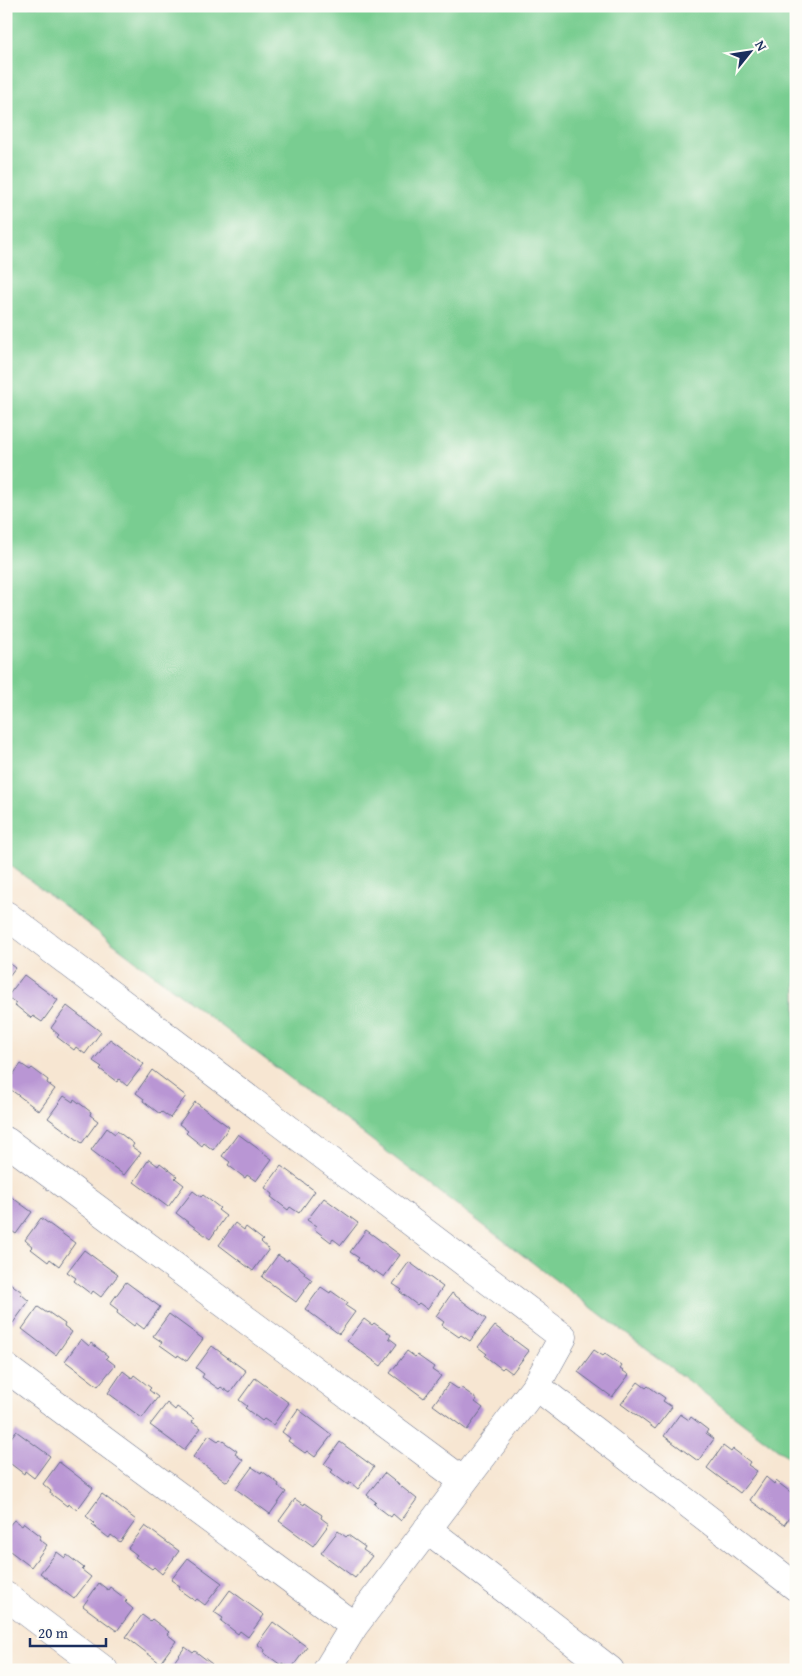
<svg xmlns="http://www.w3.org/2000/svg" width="802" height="1676" viewBox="0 0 802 1676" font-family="'Gentium Book Plus',serif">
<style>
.green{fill:#79cd91;stroke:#4a7e78}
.building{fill:#b996d4}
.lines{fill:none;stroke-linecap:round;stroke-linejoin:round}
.minor-casing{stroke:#686f87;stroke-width:29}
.minor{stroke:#fff;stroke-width:28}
</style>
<rect width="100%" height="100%" fill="#fdfcf7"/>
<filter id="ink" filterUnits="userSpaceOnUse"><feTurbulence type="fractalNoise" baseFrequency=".02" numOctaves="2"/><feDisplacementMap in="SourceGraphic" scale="10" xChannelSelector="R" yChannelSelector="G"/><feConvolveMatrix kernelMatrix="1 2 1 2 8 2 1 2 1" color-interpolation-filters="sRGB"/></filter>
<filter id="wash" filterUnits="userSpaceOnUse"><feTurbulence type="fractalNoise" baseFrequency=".0096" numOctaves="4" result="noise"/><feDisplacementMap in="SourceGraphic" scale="20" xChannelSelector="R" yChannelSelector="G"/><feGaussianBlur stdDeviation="1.12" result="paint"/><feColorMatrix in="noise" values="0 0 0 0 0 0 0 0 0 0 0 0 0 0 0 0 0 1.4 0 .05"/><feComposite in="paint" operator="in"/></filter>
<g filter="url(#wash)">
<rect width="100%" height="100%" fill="#f7e6d2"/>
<!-- green -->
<path class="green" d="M6 6H796V1463L6 862Z"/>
<g id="blocks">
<!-- building -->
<path class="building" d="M6 961 15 968 6 980Z
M24 975 58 1000 42 1022 33 1016 31 1018 15 1005 16 1003 7 997Z
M67 1006 101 1032 85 1054 76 1047 74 1050 57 1037 59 1035 51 1028Z
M110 1039 144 1064 127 1086 119 1079 117 1082 100 1069 102 1067 93 1061Z
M21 1064 30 1070 32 1068 48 1080 47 1083 55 1089 39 1111 6 1086V1084Z
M152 1070 186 1096 170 1118 162 1112 160 1114 143 1101 144 1099 136 1093Z
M64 1096 73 1102 74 1099 91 1112 90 1115 98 1121 82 1143 48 1118Z
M195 1102 229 1127 213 1150 204 1143 202 1146 186 1133 188 1131 179 1124Z
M107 1128 115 1134 117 1131 134 1144 132 1147 141 1153 124 1175 91 1150Z
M238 1134 272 1159 256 1181 247 1175 245 1178 228 1165 230 1162 222 1156Z
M149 1159 158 1166 160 1163 177 1176 175 1178 184 1185 168 1207 134 1182Z
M281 1166 315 1191 299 1213 290 1207 288 1210 271 1197 273 1194 265 1188Z
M193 1191 201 1197 203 1195 220 1208 218 1210 226 1216 210 1239 176 1213Z
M6 1193 32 1212 16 1234 6 1227Z
M324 1198 358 1223 341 1245 333 1239 331 1242 314 1229 316 1226 307 1220Z
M41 1218 75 1243 59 1266 50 1259 48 1262 31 1249 33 1247 25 1240Z
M235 1223 244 1230 246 1227 263 1240 261 1242 269 1249 253 1271 219 1245Z
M366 1230 400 1255 384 1277 375 1271 374 1273 357 1260 359 1258 350 1252Z
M84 1250 118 1275 101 1297 93 1291 91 1294 74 1281 76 1278 67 1272Z
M278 1255 287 1261 288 1259 305 1272 304 1274 312 1280 296 1302 262 1277Z
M409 1262 443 1287 427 1309 419 1303 417 1305 400 1292 402 1290 393 1284Z
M6 1280 22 1292 21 1294 29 1301 13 1323 6 1318Z
M126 1282 160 1307 144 1329 136 1323 134 1326 117 1313 118 1310 110 1304Z
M321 1287 330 1293 331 1291 348 1303 346 1306 355 1312 339 1334 305 1309Z
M452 1293 486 1319 470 1341 461 1335 459 1337 442 1325 444 1322 436 1316Z
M38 1307 47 1313 48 1312 65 1324 64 1326 72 1332 56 1355 22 1329Z
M169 1314 203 1339 187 1361 178 1355 177 1357 160 1345 162 1342 153 1336Z
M364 1319 372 1325 374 1323 391 1335 389 1338 397 1344 381 1366 347 1341Z
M495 1326 529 1351 512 1373 504 1367 502 1369 485 1356 487 1354 478 1347Z
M81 1339 89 1346 91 1343 108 1356 106 1358 115 1365 98 1386 65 1361Z
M212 1346 246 1371 230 1393 221 1387 219 1389 202 1377 204 1374 196 1368Z
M594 1350 603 1356 605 1354 622 1366 620 1369 629 1375 612 1397 578 1372Z
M407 1351 415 1357 417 1355 434 1367 432 1370 441 1376 424 1398 390 1373Z
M123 1371 132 1378 134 1375 151 1388 149 1390 158 1397 142 1418 108 1393Z
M255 1378 289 1403 273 1425 264 1419 262 1421 245 1408 247 1406 239 1400Z
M638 1382 646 1388 648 1386 665 1398 663 1401 672 1407 655 1429 621 1404Z
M449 1383 458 1389 460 1387 477 1399 475 1402 483 1408 467 1430 433 1405Z
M167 1403 175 1410 177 1407 194 1419 192 1422 201 1428 184 1450 150 1425Z
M298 1409 332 1435 315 1457 307 1451 305 1453 288 1441 290 1438 282 1432Z
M680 1414 689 1420 691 1417 708 1430 706 1433 714 1439 698 1461 664 1436Z
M16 1431 50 1456 34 1478 25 1471 24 1474 7 1461 8 1459 6 1457V1444Z
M209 1435 218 1441 220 1439 237 1451 235 1454 243 1460 227 1482 193 1457Z
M340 1442 374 1467 358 1489 350 1482 348 1485 331 1472 333 1470 324 1464Z
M723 1446 731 1452 733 1449 750 1462 748 1465 757 1471 740 1493 707 1468Z
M59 1462 93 1488 77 1510 68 1504 67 1506 50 1493 51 1491 43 1484Z
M252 1467 261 1473 262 1471 279 1484 278 1486 286 1492 270 1514 236 1489Z
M384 1473 417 1499 401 1521 393 1514 391 1517 374 1504 376 1502 367 1495Z
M766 1477 774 1484 776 1481 793 1494 791 1496 796 1500V1508L784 1525 750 1500Z
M102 1494 136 1520 120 1542 111 1535 109 1538 92 1525 94 1523 86 1516Z
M295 1499 304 1505 305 1503 322 1515 321 1518 329 1524 313 1546 279 1521Z
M14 1520 22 1526 24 1523 41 1536 39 1539 47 1545 31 1567 6 1548V1529Z
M145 1526 179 1551 162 1574 154 1567 152 1569 135 1557 137 1555 128 1548Z
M338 1531 346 1537 348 1535 365 1547 363 1550 372 1556 355 1578 321 1553Z
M57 1552 65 1558 67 1555 84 1568 82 1570 91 1577 74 1599 40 1573Z
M188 1558 222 1583 205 1605 197 1599 195 1601 178 1589 180 1586 171 1580Z
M99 1583 108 1590 110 1587 127 1600 125 1602 133 1609 117 1631 83 1606Z
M230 1590 264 1615 248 1637 240 1631 238 1634 221 1621 223 1618 214 1612Z
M142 1615 150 1621 152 1619 169 1632 167 1634 176 1641 160 1663 126 1637Z
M273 1622 307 1647 291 1669 282 1663 281 1665 264 1653 265 1650 257 1644Z
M185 1647 193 1653 195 1651 212 1664 210 1666 215 1670H168Z"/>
</g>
</g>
<g filter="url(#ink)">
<use href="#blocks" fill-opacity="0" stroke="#686f87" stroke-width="1"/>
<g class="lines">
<defs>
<path id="minor" d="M6 915 563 1337 536 1386 354 1626 327 1670
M6 1141 463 1481
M6 1368 354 1626
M536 1386 796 1587
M427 1529 610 1670
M6 1596 104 1670"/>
</defs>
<!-- minor casing -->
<use href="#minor" class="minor-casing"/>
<!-- minor -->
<use href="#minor" class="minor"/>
</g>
</g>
<!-- margin -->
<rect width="802" height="1676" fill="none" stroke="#fdfcf7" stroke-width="25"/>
<!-- north arrow -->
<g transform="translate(750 52) rotate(60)" stroke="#fdfcf7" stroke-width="4" paint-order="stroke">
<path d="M0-4L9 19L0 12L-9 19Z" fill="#1b2f5e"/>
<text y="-8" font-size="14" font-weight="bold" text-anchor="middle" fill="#1b2f5e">N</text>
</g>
<!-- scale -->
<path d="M30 1638v8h76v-8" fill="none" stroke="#1b2f5e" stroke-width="2.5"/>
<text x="38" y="1638" font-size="15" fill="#1b2f5e" stroke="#fdfcf7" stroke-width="4" paint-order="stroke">20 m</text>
</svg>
